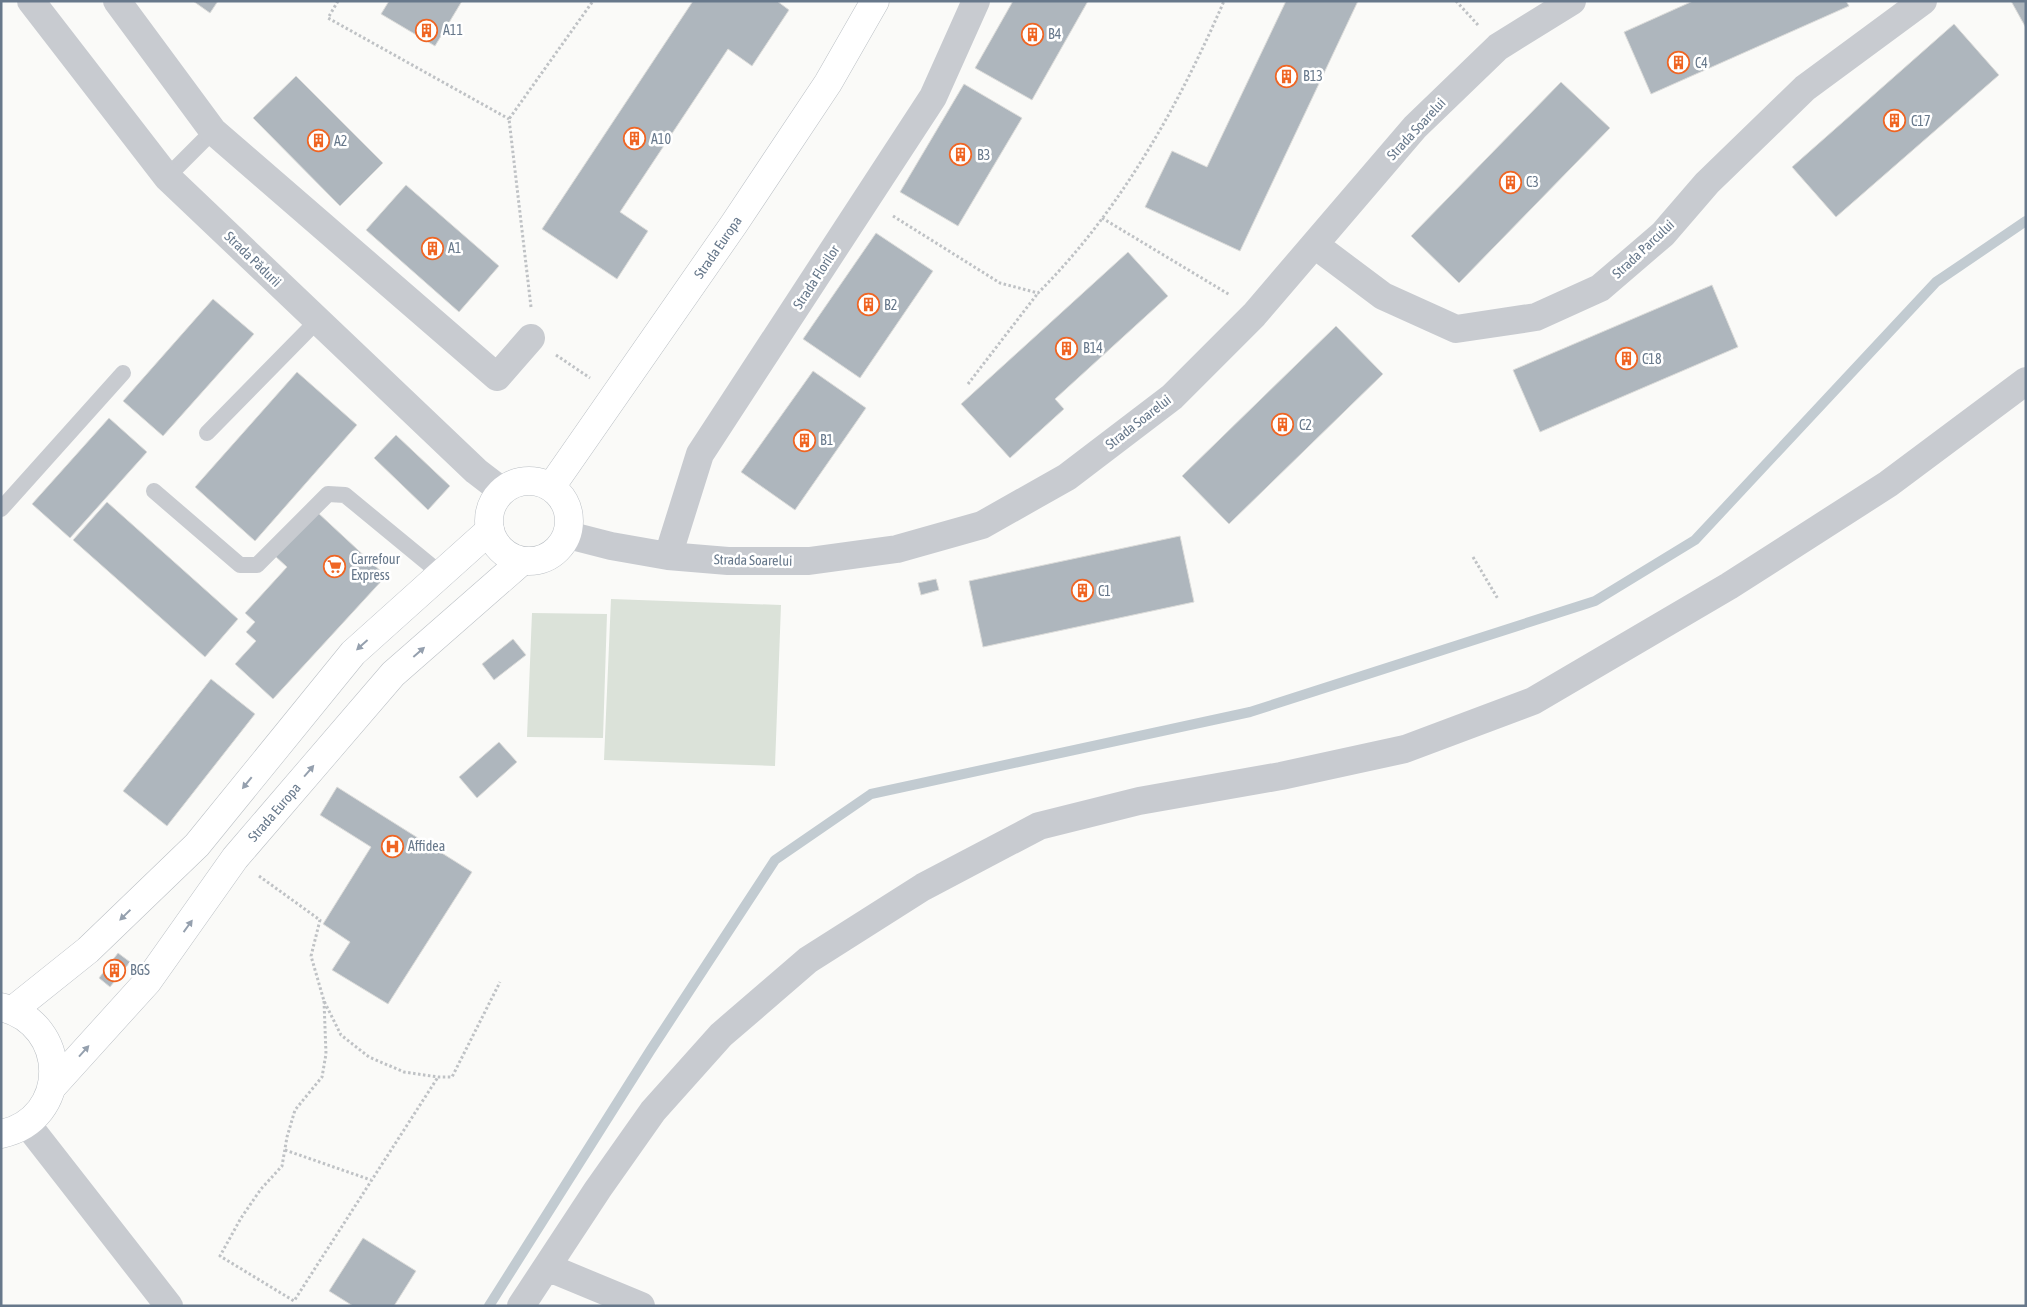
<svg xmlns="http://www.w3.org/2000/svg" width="2027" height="1307" viewBox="0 0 2027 1307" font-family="'Asap Condensed',sans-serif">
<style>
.green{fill:#dbe2d9}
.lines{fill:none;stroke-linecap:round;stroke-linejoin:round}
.stream{stroke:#c2cbd1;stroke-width:10}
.building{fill:#aeb6bd;stroke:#dcdcda}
.secondary-casing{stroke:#babfc4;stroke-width:29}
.path{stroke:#bfc2c5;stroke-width:3;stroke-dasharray:2.5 2.5;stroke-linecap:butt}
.lane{stroke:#c8cbd0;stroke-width:16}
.street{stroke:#c8cbd0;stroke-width:28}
.secondary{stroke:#fff;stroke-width:28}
.oneway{fill:#95a0ae}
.labels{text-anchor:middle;stroke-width:5;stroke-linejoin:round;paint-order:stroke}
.poi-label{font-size:14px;fill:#67788b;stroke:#fff;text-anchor:start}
.street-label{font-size:14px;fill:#67788b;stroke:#fff}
</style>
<rect width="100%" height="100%" fill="#fafaf8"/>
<!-- green -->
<path class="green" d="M611 599 781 605 775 766 604 760Z
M532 613 607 614 603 738 527 737Z"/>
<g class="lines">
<!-- stream -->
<path class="stream" d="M489 1306 650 1051 775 860 871 794 1250 712 1595 601 1695 540 1936 282 2026 221"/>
</g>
<!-- building -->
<path class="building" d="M193 1H218L210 13Z
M389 1H462L435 46 381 14Z
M693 1H777L789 10 752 66 728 49 620 212 648 231 617 279 542 229Z
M1013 1H1088L1032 100 975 68Z
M1286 1H1358L1240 251 1145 207 1172 151 1207 167Z
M1693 1H1846L1849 6 1651 94 1624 32Z
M2011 1H2026V28Z
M1954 24 1999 75 1836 217 1792 167Z
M296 76 383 163 340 206 253 118Z
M1561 82 1610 128 1459 283 1411 236Z
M964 84 1022 118 958 226 900 192Z
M406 185 499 266 459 312 366 230Z
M876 233 933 271 860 378 803 339Z
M1128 252 1168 296 1055 399 1064 409 1010 458 961 404Z
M1712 285 1738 347 1540 432 1513 370Z
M213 299 254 334 163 436 123 401Z
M1336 326 1383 374 1229 524 1182 476Z
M813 371 866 408 795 510 741 472Z
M297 372 357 425 255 541 195 487Z
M109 418 147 452 70 538 32 504Z
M396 435 450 486 428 510 374 458Z
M107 502 238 619 205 657 73 540Z
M316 511 386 576 273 699 235 664 256 641 246 632 255 622 245 613 287 567 275 556Z
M1180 536 1194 602 983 647 969 581Z
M936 579 939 590 921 595 918 583Z
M513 639 526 655 494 680 482 664Z
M211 679 255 714 167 826 123 791Z
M499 742 517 762 477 798 459 777Z
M337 787 472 872 388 1004 332 970 350 942 323 924 371 847 320 815Z
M118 953 130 962 110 987 99 978Z
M363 1238 416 1271 394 1306H353L329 1291Z"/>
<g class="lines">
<defs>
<g id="secondary">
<circle cx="529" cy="521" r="40"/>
<path id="s1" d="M551 487 734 224 828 83 875 1"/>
<path d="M1 1007C70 1024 71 1119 1 1134"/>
<path d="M13 1010 88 950 197 845 353 653 490 530"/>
<path id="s2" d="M52 1087 148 981 235 858 393 674 522 561"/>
</g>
</defs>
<!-- secondary casing -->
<use href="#secondary" class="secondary-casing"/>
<!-- path -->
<path class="path" d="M338 1 328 18 509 119
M1456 1 1478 25
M893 216 1000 283 1038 293C1120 211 1178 107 1224 1
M1102 218 1230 295
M531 307 509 119 593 1
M556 355 590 378
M968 384 1038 293
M1473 557 1498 599
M259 876 320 920 311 956 324 1001 341 1035 369 1057 404 1072 438 1077H452L500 982
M324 1001 326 1054 322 1077 295 1110 287 1137 282 1166 261 1189 241 1218 220 1256 294 1301 438 1077
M285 1150 371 1180"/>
<!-- lane -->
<path class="lane" d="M167 177 213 131
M207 433 318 320
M154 491 240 565H257L328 494 345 495 441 574
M1 509 123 373"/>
<!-- street -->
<path class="street" d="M31 1 167 177 476 471 502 491
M117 1 213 131 497 377 531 338
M1315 245 1383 296 1456 329 1536 317 1600 288 1663 234 1707 183 1805 88 1923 1
M568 535 611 546 668 556 728 561H809L897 549 982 525 1067 477 1172 397 1254 315 1415 127 1498 47 1572 1
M668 556 700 454 933 97 976 1
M27 1124 169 1306
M547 1267 641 1306
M521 1306 598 1189 653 1111 721 1035 808 960 923 887 1039 826 1139 801 1281 776 1405 749 1533 701 1729 586 1888 484 2026 381"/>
<!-- secondary -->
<use href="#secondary" class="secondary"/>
</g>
<!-- one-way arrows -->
<defs><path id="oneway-solid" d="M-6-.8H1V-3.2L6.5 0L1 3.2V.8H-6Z" transform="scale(1.25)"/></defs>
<g class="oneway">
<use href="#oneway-solid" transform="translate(362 645) rotate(138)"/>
<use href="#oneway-solid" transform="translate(419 652) rotate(-41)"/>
<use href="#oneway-solid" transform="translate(309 771) rotate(-49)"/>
<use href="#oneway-solid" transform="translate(247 783) rotate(129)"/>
<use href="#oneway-solid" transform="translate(125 915) rotate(136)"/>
<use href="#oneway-solid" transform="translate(188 926) rotate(-54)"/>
<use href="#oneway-solid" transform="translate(84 1051) rotate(-48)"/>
</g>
<!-- icons -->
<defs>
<symbol id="building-ring" viewBox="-11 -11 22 22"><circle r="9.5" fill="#fff" stroke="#ef6523" stroke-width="1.5"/><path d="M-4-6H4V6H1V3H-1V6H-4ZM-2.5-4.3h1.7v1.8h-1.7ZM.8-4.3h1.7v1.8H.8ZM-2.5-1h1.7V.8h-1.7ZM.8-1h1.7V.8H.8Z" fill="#ef6523"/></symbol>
<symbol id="supermarket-ring" viewBox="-11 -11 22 22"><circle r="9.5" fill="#fff" stroke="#ef6523" stroke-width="1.5"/><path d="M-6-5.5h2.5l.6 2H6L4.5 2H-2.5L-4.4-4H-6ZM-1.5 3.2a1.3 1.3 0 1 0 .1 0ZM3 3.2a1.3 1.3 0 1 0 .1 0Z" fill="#ef6523"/></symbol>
<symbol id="hospital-ring" viewBox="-11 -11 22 22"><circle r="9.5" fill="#fff" stroke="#ef6523" stroke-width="1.5"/><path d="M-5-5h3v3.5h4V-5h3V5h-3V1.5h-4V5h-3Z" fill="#ef6523"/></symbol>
</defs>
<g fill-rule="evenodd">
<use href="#building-ring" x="414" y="18" width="25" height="25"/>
<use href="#building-ring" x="1020" y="22" width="25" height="25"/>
<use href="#building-ring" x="1666" y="50" width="25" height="25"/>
<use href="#building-ring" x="1274" y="64" width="25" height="25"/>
<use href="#building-ring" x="1882" y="108" width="25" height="25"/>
<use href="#building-ring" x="622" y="126" width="25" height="25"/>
<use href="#building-ring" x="306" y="128" width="25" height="25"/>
<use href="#building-ring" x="948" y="142" width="25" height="25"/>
<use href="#building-ring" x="1498" y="170" width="25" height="25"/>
<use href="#building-ring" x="420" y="236" width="25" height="25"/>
<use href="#building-ring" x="856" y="292" width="25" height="25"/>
<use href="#building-ring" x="1054" y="336" width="25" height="25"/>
<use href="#building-ring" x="1614" y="346" width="25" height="25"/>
<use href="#building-ring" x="1270" y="412" width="25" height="25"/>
<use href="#building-ring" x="792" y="428" width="25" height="25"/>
<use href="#supermarket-ring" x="322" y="554" width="25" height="25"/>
<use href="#building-ring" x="1070" y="578" width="25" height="25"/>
<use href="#hospital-ring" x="380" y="834" width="25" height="25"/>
<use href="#building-ring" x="102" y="958" width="25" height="25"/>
</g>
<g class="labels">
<!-- poi labels -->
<g class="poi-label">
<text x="443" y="35">A11</text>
<text x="1048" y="39">B4</text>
<text x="1695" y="68">C4</text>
<text x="1303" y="81">B13</text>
<text x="1911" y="126">C17</text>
<text x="651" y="144">A10</text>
<text x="334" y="146">A2</text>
<text x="977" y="160">B3</text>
<text x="1526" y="187">C3</text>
<text x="448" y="253">A1</text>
<text x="884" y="310">B2</text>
<text x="1083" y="353">B14</text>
<text x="1642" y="364">C18</text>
<text x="1299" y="430">C2</text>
<text x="820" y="445">B1</text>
<text x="351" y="564">Carrefour<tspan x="351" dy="16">Express</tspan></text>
<text x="1098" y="596">C1</text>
<text x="408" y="851">Affidea</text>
<text x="130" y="975">BGS</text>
</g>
<!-- street labels -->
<g class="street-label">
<text transform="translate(1416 129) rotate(-47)" y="5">Strada Soarelui</text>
<text dy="5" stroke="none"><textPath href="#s1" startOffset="292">Strada Europa</textPath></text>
<text transform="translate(1643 249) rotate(-43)" y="5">Strada Parcului</text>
<text transform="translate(253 259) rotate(44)" y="5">Strada Pădurii</text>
<text transform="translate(816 277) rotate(-57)" y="5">Strada Florilor</text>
<text transform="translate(1138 422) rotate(-38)" y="5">Strada Soarelui</text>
<text transform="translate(753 560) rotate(1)" y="5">Strada Soarelui</text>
<text dy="5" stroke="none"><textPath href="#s2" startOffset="354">Strada Europa</textPath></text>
</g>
</g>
<!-- border -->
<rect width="2027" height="1307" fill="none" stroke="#67788b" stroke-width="5"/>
</svg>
